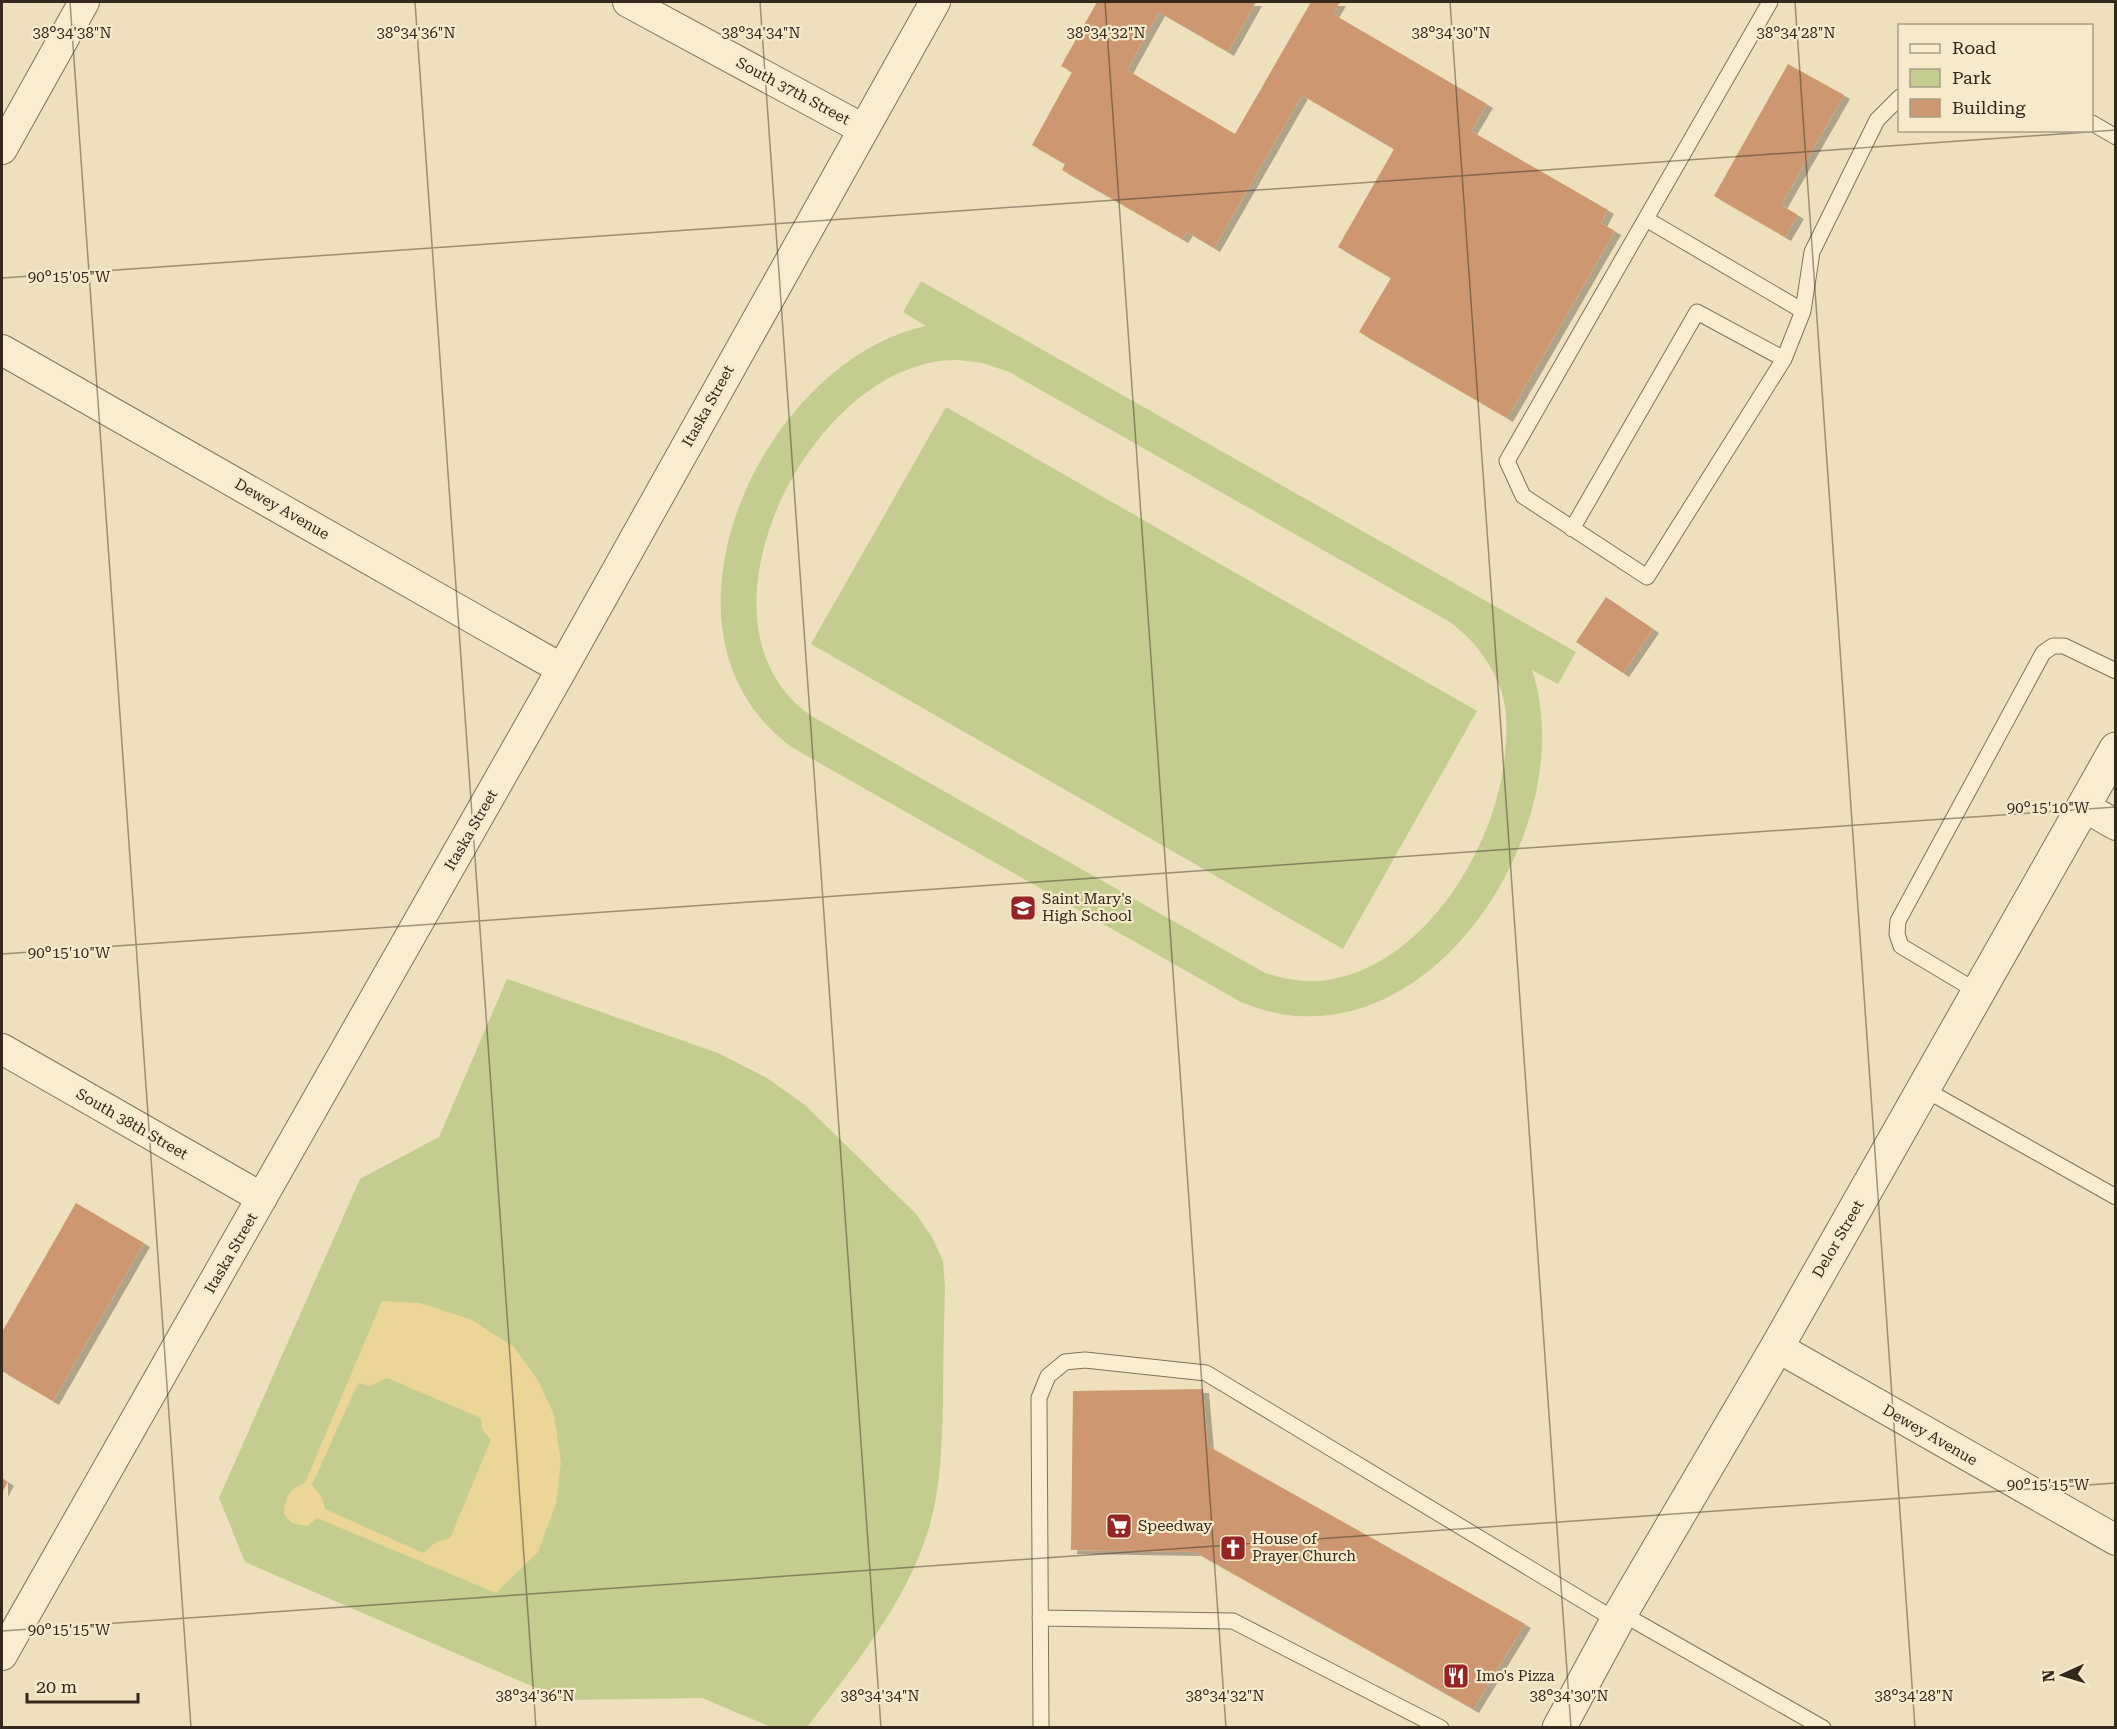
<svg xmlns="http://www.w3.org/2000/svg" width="2117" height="1729" viewBox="0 0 2117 1729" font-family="'Roboto Serif',serif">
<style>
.green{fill:#c4cc90;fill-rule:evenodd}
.sand{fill:#ebd697;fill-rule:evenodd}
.building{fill:#cd9871;filter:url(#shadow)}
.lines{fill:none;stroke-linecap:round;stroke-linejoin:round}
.service-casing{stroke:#867055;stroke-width:17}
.minor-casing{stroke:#867055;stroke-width:32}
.tertiary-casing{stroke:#867055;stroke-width:35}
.service{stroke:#f9edcf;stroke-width:15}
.minor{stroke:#f9edcf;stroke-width:30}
.tertiary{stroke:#f9edcf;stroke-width:33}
.ticks{fill:none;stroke:#34271b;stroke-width:1.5;stroke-opacity:0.45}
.labels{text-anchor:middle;stroke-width:4.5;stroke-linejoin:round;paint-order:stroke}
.street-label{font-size:15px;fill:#34271b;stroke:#f6eacb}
.poi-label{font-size:15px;fill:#34271b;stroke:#f6eacb;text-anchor:start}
.ticks-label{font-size:15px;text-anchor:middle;fill:#34271b;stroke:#f6eacb;stroke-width:4.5;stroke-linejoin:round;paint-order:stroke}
</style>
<defs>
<filter id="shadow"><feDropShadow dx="6" dy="4" stdDeviation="0" flood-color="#0004"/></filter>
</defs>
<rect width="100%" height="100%" fill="#eee0bc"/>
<!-- green -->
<path class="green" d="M921 281 1576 652 1558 684 1532 670C1585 829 1422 1079 1241 1002L793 748C635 634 762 361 926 326L903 312ZM958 360 983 363 1009 372 1450 622C1474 640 1491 662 1501 690 1508 710 1507 733 1505 754 1497 844 1428 961 1333 979 1310 984 1287 980 1265 973L813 717C676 625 813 357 958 360Z
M946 407 1477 711 1343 949 811 644Z
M507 979 718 1053 767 1078 805 1105 916 1214 932 1237 943 1261 945 1287C944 1325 943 1362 943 1400 942 1444 941 1489 928 1531 905 1605 853 1667 807 1727H771L702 1698 564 1700 245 1562 219 1498 360 1179 439 1137Z"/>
<!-- sand -->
<path class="sand" d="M382 1301 420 1303 472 1320 514 1347 539 1382 554 1415 561 1462 556 1504 538 1552 496 1593 317 1518 307 1526 292 1523 284 1514C285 1497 289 1489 305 1483ZM387 1378 481 1418 482 1429 491 1440 450 1538 436 1542 423 1553 325 1509 322 1498 312 1485 358 1383 370 1386Z"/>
<!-- building -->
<path class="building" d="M1097 2H1256L1228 52 1159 12 1127 70 1235 134 1311 2H1340L1333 14 1487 104 1471 131 1608 210 1601 223 1615 231 1507 418 1359 332 1391 278 1338 247 1394 149 1302 95 1214 248 1187 232 1182 239 1062 170 1065 164 1032 145 1072 72 1061 66Z
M1788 64 1844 95 1781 205 1798 215 1785 237 1714 196Z
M1606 597 1653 629 1623 673 1576 642Z
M76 1203 144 1243 53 1401 2 1371V1332Z
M1203 1389 1208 1446 1525 1624 1473 1709 1195 1552 1071 1550 1073 1391Z
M2 1478 8 1482 2 1493Z"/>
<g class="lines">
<defs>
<path id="service" d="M1770 2 1507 461 1523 496 1647 577 1784 359 1803 311 1812 252 1877 120 1900 97
M2092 123 2116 137
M1646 219 1803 311
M1572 529 1697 312 1784 359
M1978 992 1901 946 1897 934 1898 921 2043 653 2053 646H2064L2116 671
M1924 1089 2116 1197
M1621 1613 1823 1728
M1040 1618 1233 1621 1441 1728
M1041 1728 1039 1398 1048 1376 1065 1362 1085 1360 1206 1373 1617 1621"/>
<path id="minor" d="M628 2 863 129
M2 149 84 2
M2 350 562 669
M2083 806 2116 825
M2 1049 262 1198
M1777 1347 2116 1540
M2 1655 562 669 935 2"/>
<path id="tertiary" d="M1559 1728 1621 1613 1777 1347 2116 749"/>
</defs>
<!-- service casing -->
<use href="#service" class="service-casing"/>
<!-- minor casing -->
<use href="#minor" class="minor-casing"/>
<!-- tertiary casing -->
<use href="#tertiary" class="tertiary-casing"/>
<!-- service -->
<use href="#service" class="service"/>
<!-- minor -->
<use href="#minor" class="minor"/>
<!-- tertiary -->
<use href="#tertiary" class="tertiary"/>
</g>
<!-- ticks -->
<path class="ticks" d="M70 2 191 1728M415 2 536 1728M760 2 881 1728M1105 2 1226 1728M1450 2 1571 1728M1795 2 1915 1728M2 278 2116 130M2 954 2116 807M2 1631 2116 1483"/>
<!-- icons -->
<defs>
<symbol id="school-square" viewBox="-11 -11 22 22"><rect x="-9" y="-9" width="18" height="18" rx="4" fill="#952524" stroke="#f6eacb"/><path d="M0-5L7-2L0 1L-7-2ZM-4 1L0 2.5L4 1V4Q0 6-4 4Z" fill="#fff"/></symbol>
<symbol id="supermarket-square" viewBox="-11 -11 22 22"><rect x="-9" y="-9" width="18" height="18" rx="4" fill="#952524" stroke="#f6eacb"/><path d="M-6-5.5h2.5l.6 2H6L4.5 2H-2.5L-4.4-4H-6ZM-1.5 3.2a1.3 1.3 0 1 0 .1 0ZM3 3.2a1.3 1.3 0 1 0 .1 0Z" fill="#fff"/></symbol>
<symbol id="church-square" viewBox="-11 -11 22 22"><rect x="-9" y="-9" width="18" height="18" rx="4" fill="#952524" stroke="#f6eacb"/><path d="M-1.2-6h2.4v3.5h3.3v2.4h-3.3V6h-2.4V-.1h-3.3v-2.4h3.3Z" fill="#fff"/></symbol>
<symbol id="restaurant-square" viewBox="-11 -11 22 22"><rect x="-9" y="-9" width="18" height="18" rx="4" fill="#952524" stroke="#f6eacb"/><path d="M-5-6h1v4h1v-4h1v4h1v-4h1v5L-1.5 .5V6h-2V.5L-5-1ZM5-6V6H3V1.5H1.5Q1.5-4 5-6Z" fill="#fff"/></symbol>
</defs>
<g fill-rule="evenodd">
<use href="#school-square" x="1008" y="893" width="30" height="30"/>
<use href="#supermarket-square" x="1104" y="1511" width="30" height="30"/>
<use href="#church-square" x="1218" y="1533" width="30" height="30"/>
<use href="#restaurant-square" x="1441" y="1661" width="30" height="30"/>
</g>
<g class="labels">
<!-- street labels -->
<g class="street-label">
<text transform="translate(793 91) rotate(28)" y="5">South 37th Street</text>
<text transform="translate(708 406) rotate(-61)" y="5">Itaska Street</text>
<text transform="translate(282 509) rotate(30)" y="5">Dewey Avenue</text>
<text transform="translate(471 830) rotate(-60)" y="5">Itaska Street</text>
<text transform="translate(132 1124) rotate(30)" y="5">South 38th Street</text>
<text transform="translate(1838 1239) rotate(-60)" y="5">Delor Street</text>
<text transform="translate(231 1253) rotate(-60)" y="5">Itaska Street</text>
<text transform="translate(1930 1435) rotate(30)" y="5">Dewey Avenue</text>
</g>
<!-- poi labels -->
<g class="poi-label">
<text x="1042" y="904">Saint Mary's<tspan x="1042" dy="17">High School</tspan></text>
<text x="1138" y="1531">Speedway</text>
<text x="1252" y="1544">House of<tspan x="1252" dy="17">Prayer Church</tspan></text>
<text x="1476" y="1681">Imo's Pizza</text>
</g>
</g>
<g class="ticks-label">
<text x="72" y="38">38°34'38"N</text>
<text x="416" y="38">38°34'36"N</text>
<text x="761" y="38">38°34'34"N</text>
<text x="1106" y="38">38°34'32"N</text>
<text x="1451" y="38">38°34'30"N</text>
<text x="1796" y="38">38°34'28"N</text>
<text x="69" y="282">90°15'05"W</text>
<text x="2048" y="813">90°15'10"W</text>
<text x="69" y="958">90°15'10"W</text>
<text x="2048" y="1490">90°15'15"W</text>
<text x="69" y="1635">90°15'15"W</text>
<text x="535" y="1701">38°34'36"N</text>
<text x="880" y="1701">38°34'34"N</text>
<text x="1225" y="1701">38°34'32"N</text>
<text x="1569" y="1701">38°34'30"N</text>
<text x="1914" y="1701">38°34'28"N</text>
</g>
<!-- border -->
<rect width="2117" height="1729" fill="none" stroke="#34271b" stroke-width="6"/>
<!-- legend -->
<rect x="1898" y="24" width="195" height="108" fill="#f6eacb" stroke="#a89c85" stroke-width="1.5"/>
<rect x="1910" y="44" width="30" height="9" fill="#f9edcf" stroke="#a89c85" stroke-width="1.5"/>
<text x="1952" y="54" font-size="18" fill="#34271b">Road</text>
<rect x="1910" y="69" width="30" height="18" fill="#c4cc90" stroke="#a89c85" stroke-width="1.5"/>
<text x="1952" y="84" font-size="18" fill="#34271b">Park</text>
<rect x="1910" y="99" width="30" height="18" fill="#cd9871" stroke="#a89c85" stroke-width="1.5"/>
<text x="1952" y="114" font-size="18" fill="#34271b">Building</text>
<!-- north arrow -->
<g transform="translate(2063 1675) rotate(266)" stroke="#f6eacb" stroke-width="4.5" paint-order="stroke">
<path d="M0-4.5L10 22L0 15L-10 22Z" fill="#34271b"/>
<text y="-9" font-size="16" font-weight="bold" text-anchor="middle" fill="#34271b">N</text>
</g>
<!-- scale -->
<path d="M27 1693v9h111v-9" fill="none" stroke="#34271b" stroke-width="3"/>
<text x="36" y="1693" font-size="18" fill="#34271b" stroke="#f6eacb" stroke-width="4.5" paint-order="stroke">20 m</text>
</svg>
